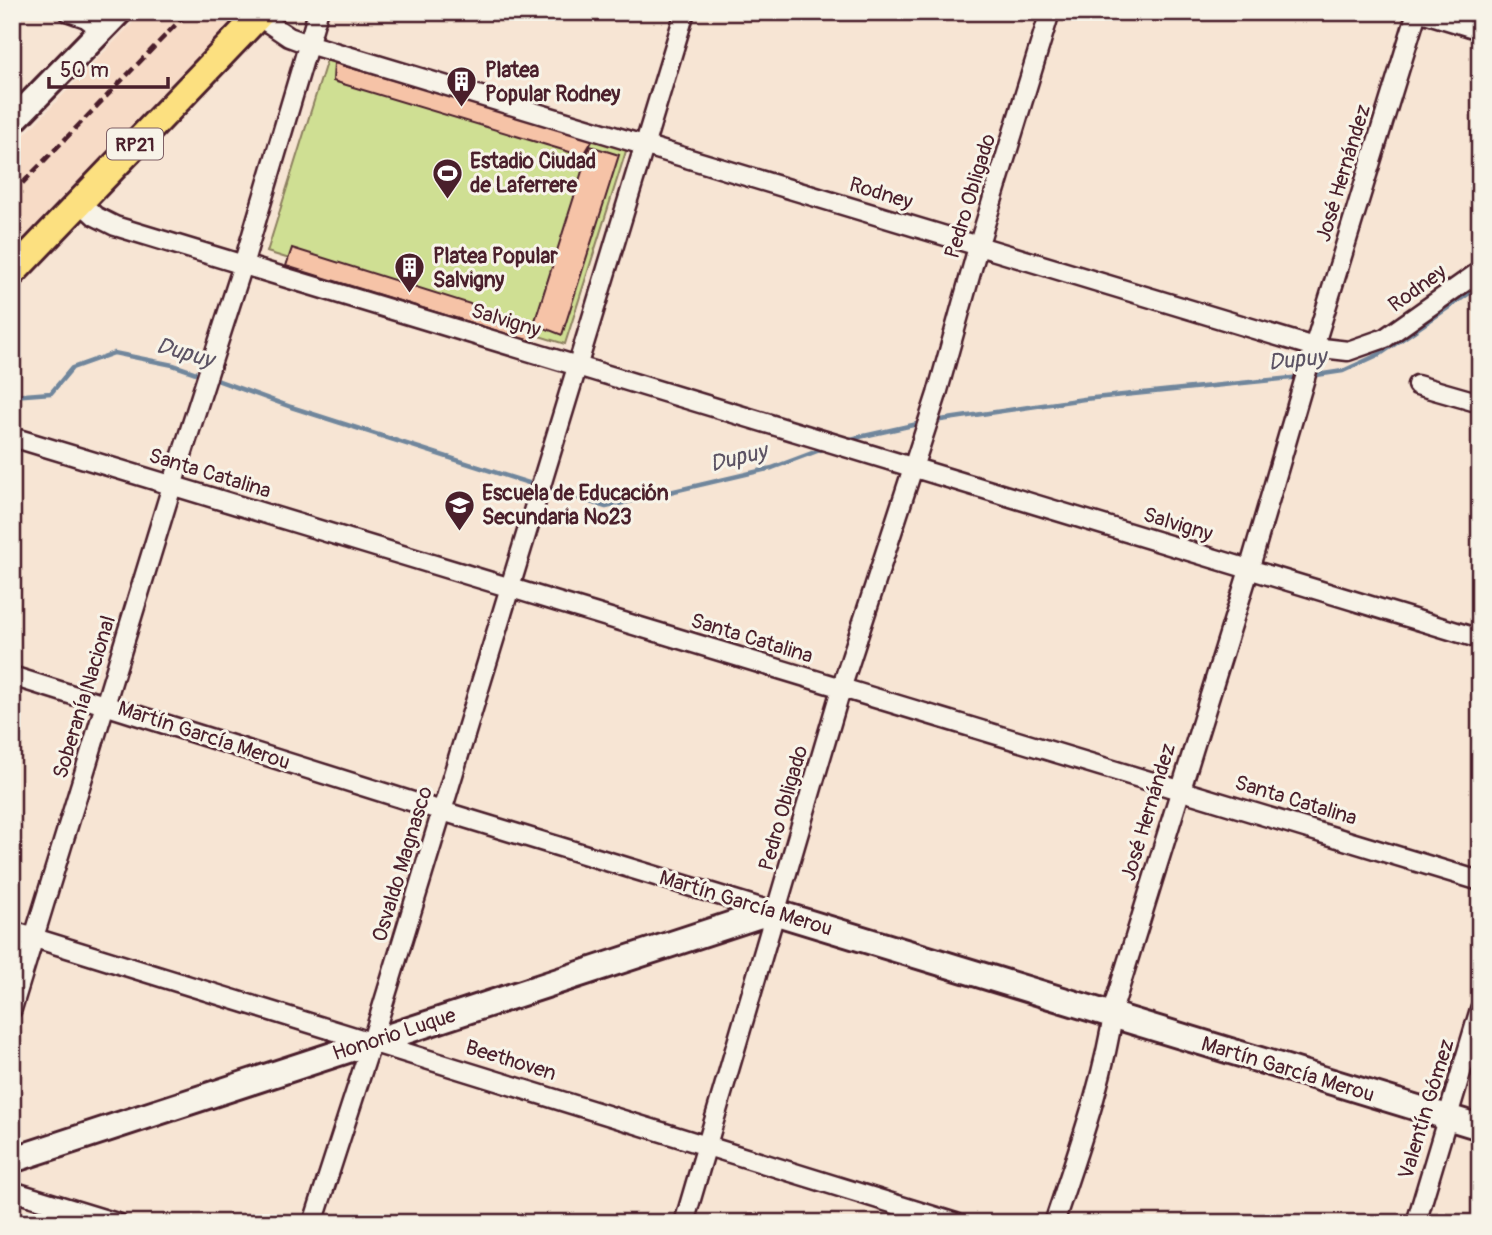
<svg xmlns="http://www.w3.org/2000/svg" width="1492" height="1235" viewBox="0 0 1492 1235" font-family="Pangolin,sans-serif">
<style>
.built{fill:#f7dbc6}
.green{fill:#cfdf93;stroke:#8c7f5f;stroke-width:2}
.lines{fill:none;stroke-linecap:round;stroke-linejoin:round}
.stream{stroke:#6f869c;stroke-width:4.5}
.building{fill:#f6c3a7;stroke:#4a1f2b;stroke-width:2}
.street-casing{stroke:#4a1f2b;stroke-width:23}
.secondary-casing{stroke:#4a1f2b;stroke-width:30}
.primary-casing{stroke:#4a1f2b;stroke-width:32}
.street{stroke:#f7f3e8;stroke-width:18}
.secondary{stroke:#f7f3e8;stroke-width:24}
.primary{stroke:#fce080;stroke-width:26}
.rail{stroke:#4a1f2b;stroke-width:4.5;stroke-dasharray:10 5;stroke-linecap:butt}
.labels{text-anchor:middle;stroke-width:6;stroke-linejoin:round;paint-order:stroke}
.shield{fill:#f7f3e8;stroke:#7e5f64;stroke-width:2}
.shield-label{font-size:19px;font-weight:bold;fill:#4a1f2b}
.poi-label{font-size:21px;font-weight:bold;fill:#4a1f2b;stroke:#f7f3e8;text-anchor:start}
.street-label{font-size:21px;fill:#4a1f2b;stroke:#f7f3e8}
.water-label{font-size:23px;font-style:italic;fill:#5c5364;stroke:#f7f3e8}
</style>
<rect width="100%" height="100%" fill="#f7e5d4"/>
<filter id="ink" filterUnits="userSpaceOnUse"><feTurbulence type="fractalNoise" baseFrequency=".0143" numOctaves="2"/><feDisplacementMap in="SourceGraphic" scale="14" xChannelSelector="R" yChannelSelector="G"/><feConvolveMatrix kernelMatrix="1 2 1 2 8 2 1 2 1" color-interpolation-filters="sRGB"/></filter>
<g filter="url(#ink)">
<!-- built -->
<path class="built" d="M143 12H247L12 257V148Z"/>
<!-- green -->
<path class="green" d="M328 56 627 148 565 344 267 252Z"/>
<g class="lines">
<!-- stream -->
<path class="stream" d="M1310 376 1343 371 1382 353 1480 286
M211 378 291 407 535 485
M12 396 51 393 72 368 114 353 173 365 202 375
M934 421 1084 399 1301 377
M846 440 922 423
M543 487 606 507 772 468 828 447"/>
</g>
<!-- building -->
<path class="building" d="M334 63 594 138 583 156 333 81Z
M590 146 619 155 562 335 534 324Z
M292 248 534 324 530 341 286 266Z"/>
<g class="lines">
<defs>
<path id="street" d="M69 12 86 18 102 30
M1421 12 1480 30
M258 16 289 37 308 44 1314 347 1348 351 1385 338 1480 271
M80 202 95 216 115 226 1480 639
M1417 385 1480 403
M12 437 1480 881
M12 676 442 811 774 912
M12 931 956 1223
M12 1009 172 486 243 265 318 12
M12 1191 117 1223
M313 1223 372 1041 685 12
M684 1223 841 689 937 394 978 247 1050 12
M1054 1223C1078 1151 1105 1077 1115 1002L1249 570 1314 347 1417 12
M1416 1223 1480 1009"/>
<path id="secondary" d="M12 122 119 12
M12 1160 757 916 777 913 1480 1127"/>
<path id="primary" d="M12 273 262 12"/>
</defs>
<!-- street casing -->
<use href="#street" class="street-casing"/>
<!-- secondary casing -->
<use href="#secondary" class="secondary-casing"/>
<!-- primary casing -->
<use href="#primary" class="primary-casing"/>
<!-- street -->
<use href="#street" class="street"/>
<!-- secondary -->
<use href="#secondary" class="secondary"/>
<!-- primary -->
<use href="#primary" class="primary"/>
<!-- rail -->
<path class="rail" d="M12 194 188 12"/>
</g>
</g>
<!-- icons -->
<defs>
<symbol id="building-pin" viewBox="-11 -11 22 30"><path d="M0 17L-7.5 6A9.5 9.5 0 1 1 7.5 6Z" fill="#4a1f2b" stroke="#f7f3e8"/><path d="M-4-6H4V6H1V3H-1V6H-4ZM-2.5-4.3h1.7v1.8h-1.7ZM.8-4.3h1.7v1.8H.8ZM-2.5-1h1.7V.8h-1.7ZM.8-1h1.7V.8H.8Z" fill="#fff"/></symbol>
<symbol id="stadium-pin" viewBox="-11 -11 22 30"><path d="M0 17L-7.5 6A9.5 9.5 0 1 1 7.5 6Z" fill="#4a1f2b" stroke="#f7f3e8"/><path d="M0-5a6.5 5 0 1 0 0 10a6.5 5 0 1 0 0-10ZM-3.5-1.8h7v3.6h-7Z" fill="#fff"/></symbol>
<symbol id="school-pin" viewBox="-11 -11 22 30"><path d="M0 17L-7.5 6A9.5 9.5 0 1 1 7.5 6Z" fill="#4a1f2b" stroke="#f7f3e8"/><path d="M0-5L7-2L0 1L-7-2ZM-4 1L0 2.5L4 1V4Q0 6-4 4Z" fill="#fff"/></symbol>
</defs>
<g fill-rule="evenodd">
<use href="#building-pin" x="444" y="64" width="35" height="47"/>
<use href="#stadium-pin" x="430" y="156" width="35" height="47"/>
<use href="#building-pin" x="392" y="250" width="35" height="47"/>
<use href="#school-pin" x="442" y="488" width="35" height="47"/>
</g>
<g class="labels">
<!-- shield labels -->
<rect class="shield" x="107" y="128.5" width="56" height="31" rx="5"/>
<g class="shield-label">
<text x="135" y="151">RP21</text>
</g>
<!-- poi labels -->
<g class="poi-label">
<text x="485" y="77">Platea<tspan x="485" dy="24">Popular Rodney</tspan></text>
<text x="470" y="168">Estadio Ciudad<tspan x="470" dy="24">de Laferrere</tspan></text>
<text x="433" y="263">Platea Popular<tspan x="433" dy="24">Salvigny</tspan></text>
<text x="482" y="500">Escuela de Educación<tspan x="482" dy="24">Secundaria Nº23</tspan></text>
</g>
<!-- street labels -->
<g class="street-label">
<text transform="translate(1343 173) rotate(-73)" y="7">José Hernández</text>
<text transform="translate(881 193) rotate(17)" y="7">Rodney</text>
<text transform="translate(970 196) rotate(-73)" y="7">Pedro Obligado</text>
<text transform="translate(1417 288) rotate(-36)" y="7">Rodney</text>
<text transform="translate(506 320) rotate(17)" y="7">Salvigny</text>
<text transform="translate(210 473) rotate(17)" y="7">Santa Catalina</text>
<text transform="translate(1178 524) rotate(17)" y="7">Salvigny</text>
<text transform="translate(752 638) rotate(17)" y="7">Santa Catalina</text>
<text transform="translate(84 697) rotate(-73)" y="7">Soberanía Nacional</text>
<text transform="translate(204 735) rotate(18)" y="7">Martín García Merou</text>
<text transform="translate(1296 800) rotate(17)" y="7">Santa Catalina</text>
<text transform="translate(783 808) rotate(-74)" y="7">Pedro Obligado</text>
<text transform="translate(1148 812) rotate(-73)" y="7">José Hernández</text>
<text transform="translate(402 864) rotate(-73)" y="7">Osvaldo Magnasco</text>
<text transform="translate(746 903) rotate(17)" y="7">Martín García Merou</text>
<text transform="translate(394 1034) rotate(-18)" y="7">Honorio Luque</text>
<text transform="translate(511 1060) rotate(17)" y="7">Beethoven</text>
<text transform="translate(1288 1069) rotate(17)" y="7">Martín García Merou</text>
<text transform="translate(1426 1109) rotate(-73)" y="7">Valentín Gómez</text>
</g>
<!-- water labels -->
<g class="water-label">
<text transform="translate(185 352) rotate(16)" y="8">Dupuy</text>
<text transform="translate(1297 359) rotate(-6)" y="8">Dupuy</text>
<text transform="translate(738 457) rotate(-14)" y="8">Dupuy</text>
</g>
</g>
<!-- margin -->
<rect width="1492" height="1235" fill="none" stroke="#f7f3e8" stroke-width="42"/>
<rect x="21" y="21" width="1450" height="1193" fill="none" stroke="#4a1f2b" stroke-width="2.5" filter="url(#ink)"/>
<!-- scale -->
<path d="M49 77v10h119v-10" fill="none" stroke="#4a1f2b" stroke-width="3.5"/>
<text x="60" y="77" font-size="21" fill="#4a1f2b" stroke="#f7f3e8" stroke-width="5" paint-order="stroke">50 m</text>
</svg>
